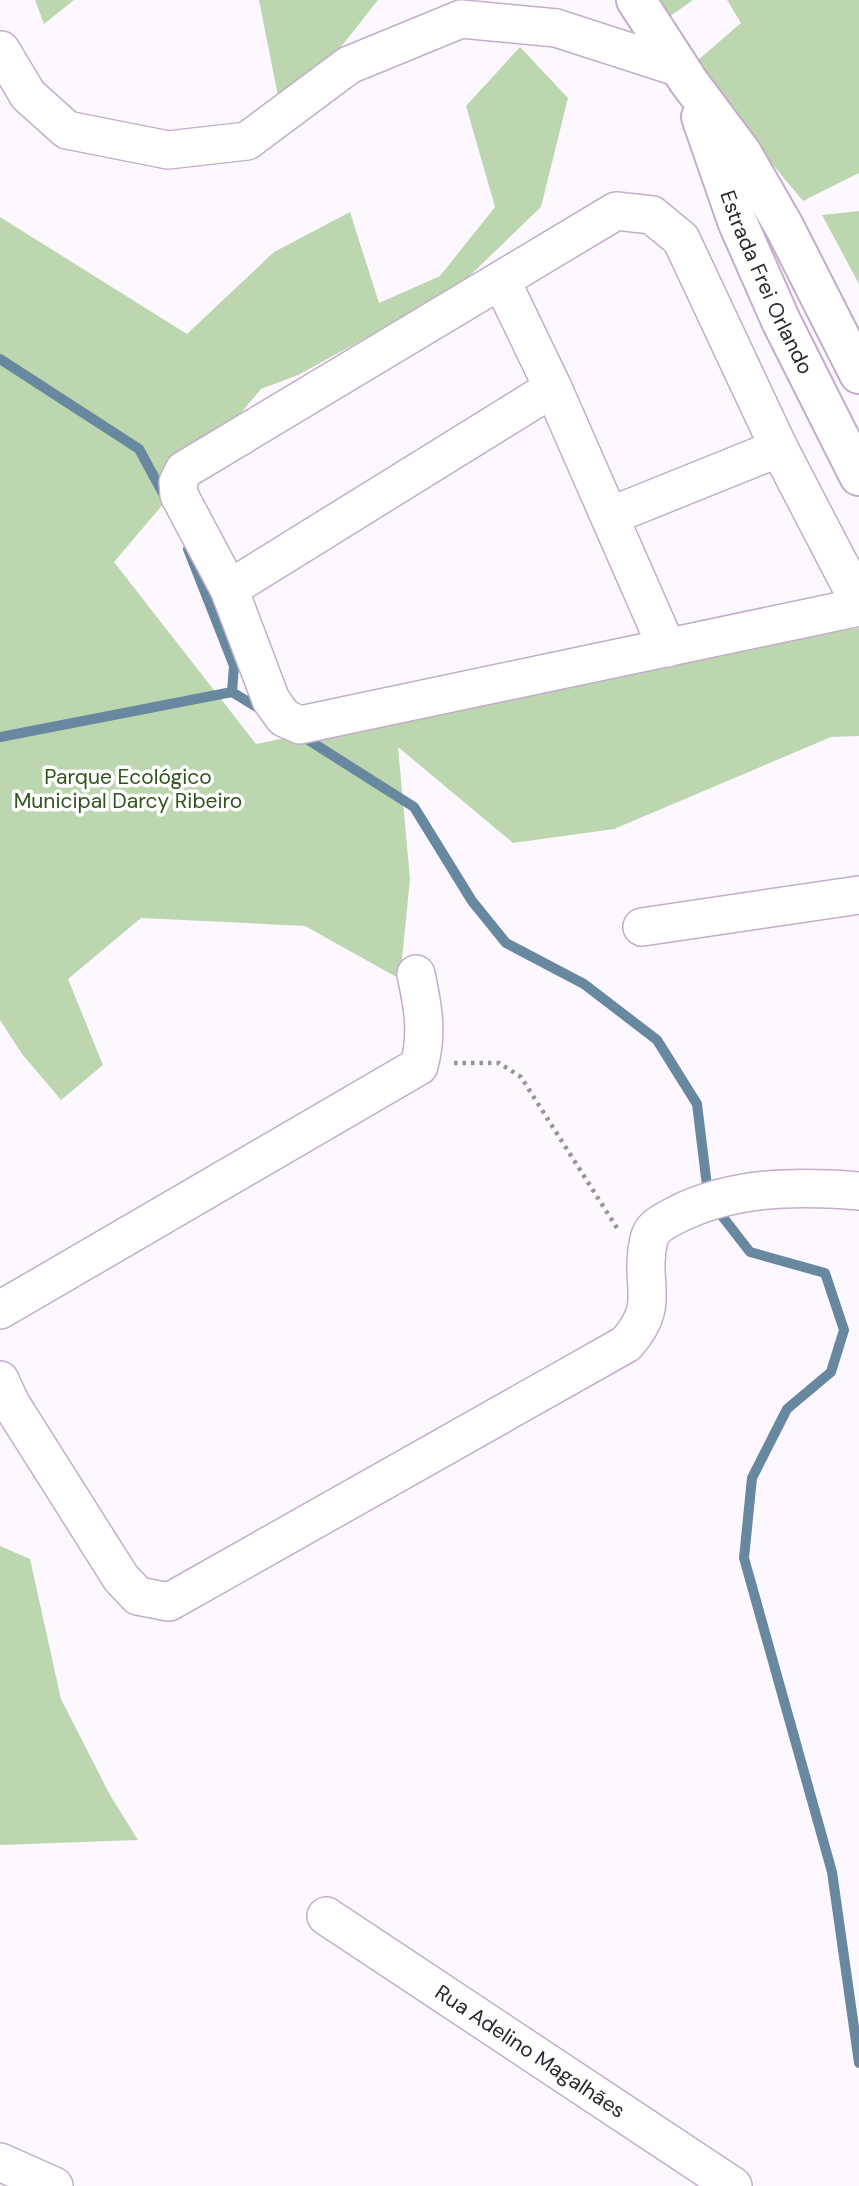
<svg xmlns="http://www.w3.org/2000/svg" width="859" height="2186" viewBox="0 0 859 2186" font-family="'DM Sans',sans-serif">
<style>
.green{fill:#bcd7af}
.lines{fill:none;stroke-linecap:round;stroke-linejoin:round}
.stream{stroke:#68889f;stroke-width:10}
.minor-casing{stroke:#c3adcb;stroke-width:40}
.tertiary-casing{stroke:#c3adcb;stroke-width:42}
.path{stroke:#9b949e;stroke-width:4.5;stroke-dasharray:3.5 5;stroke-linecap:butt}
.minor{stroke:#fff;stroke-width:37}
.tertiary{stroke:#fff;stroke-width:38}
.labels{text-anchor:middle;stroke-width:7;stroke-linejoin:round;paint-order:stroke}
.street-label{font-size:21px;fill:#2e2632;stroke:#fff}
.park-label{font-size:21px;fill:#30541a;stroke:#fff}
</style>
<rect width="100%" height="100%" fill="#fdf8ff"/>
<!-- green -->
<path class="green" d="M35 0H74L44 24Z
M259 0H378L318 76 278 96Z
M658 0H693L669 17Z
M727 0H859V173L803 201 721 102 698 60 741 23Z
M520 47 568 98 541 207 457 288 298 375 261 389 114 562 256 744 673 658 859 628V736L831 737 614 829 513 843 398 747 410 879 400 979 305 926 141 918 68 979 103 1065 61 1100 22 1054 0 1020V217L187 334 274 252 350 212 379 303 440 276 495 207 466 106Z
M859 211V284L822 215Z
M0 1546 30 1559 61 1699 110 1795 138 1840 0 1845Z"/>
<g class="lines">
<!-- stream -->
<path class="stream" d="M0 359 139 449 165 497
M188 549 234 666 232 692
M302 736 414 807 472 901 506 943 584 984 657 1040 697 1104 708 1194
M0 737 232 692 263 711
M715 1207 750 1252 825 1273 844 1330 831 1372 787 1409 752 1478 744 1558 832 1872 859 2063"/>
<defs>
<g id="minor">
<path d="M1 50 28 95 67 130 168 150 247 141 349 65 461 19 556 28 680 68"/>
<path d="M502 282 553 388 667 648"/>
<path d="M610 516 779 448"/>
<path d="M229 589 553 388"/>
<path d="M859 602 779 448 681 239 652 215 616 211 184 470 178 482 179 495 229 589 271 700 284 718 300 725 859 607"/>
<path d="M642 927 859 895"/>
<path d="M0 1310 419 1066C428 1033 423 1007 416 974"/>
<path d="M0 1380 11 1404 121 1578 138 1596 169 1602 626 1344C663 1303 638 1286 649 1239 652 1226 665 1221 676 1215 733 1186 796 1186 859 1191"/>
<path id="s1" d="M326 1916 733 2186"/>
<path d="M0 2162 54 2186"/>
</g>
<g id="tertiary">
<path d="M636 0 689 82 742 153 785 228 859 374"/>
<path id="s2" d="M701 117 737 221 781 321 859 476"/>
</g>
</defs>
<!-- minor casing -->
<use href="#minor" class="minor-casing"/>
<!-- tertiary casing -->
<use href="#tertiary" class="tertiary-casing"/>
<!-- path -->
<path class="path" d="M454 1063H499L521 1077 617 1228"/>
<!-- minor -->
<use href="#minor" class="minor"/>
<!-- tertiary -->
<use href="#tertiary" class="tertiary"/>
</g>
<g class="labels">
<!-- street labels -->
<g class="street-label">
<text dy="7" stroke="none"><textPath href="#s2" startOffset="178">Estrada Frei Orlando</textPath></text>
<text dy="7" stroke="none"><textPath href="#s1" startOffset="245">Rua Adelino Magalhães</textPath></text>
</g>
<!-- park labels -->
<g class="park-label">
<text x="128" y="784">Parque Ecológico<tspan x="128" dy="24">Municipal Darcy Ribeiro</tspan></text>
</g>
</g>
</svg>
